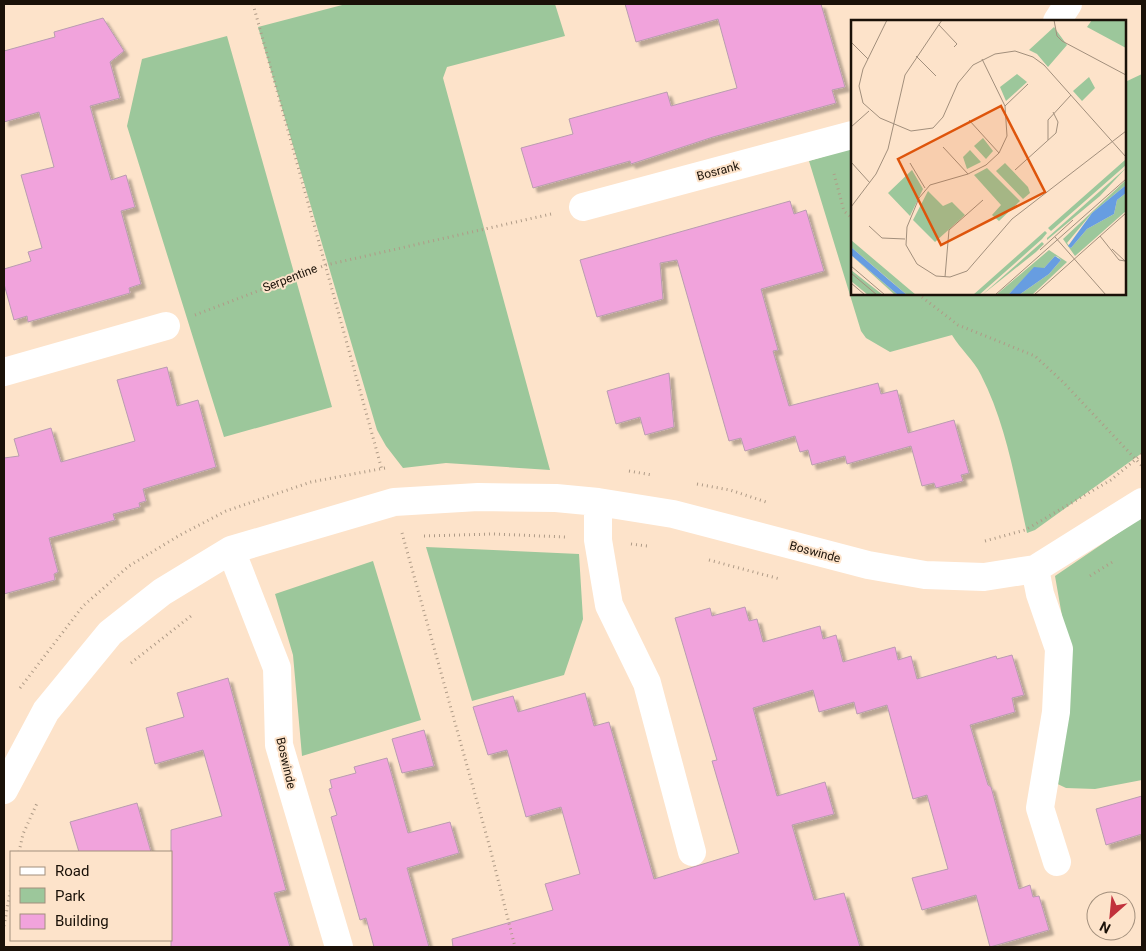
<svg xmlns="http://www.w3.org/2000/svg" width="1146" height="951" viewBox="0 0 1146 951" font-family="Roboto,sans-serif">
<style>
.green{fill:#9cc79b}
.building{fill:#f1a3dc;stroke:#b99cb0;filter:url(#shadow)}
.lines{fill:none;stroke-linecap:round;stroke-linejoin:round}
.path{stroke:#af9b87;stroke-width:3;stroke-dasharray:1 4;stroke-linecap:butt}
.minor{stroke:#fff;stroke-width:28}
.labels{text-anchor:middle;stroke-width:4;stroke-linejoin:round;paint-order:stroke}
.street-label{font-size:12px;fill:#1a1108;stroke:#fde3ca}
.inset-road{fill:none;stroke:#a28f7c;stroke-width:1}
.view{fill:#de550c;fill-opacity:0.15;stroke:#de550c;stroke-width:2.5}
.inset-edge{fill:none;stroke:#1a1108;stroke-width:2.5}
</style>
<defs>
<filter id="shadow"><feDropShadow dx="4.5" dy="4.5" stdDeviation="1" flood-color="#0004"/></filter>
</defs>
<rect width="100%" height="100%" fill="#fde3ca"/>
<!-- green -->
<path class="green" d="M346 4H555L565 36 447 67 443 78 550 470 446 463 403 468 386 446 377 430 258 27Z
M227 36 332 407 224 437 127 126 142 59Z
M1142 74V453L1035 530 1027 533C1015 479 1006 424 981 375 974 360 960 349 952 335L890 352 866 338 861 331 809 161 852 148V294H1125V82Z
M1142 517V780L1095 789 1066 788 1045 778 1066 639 1055 576Z
M426 547 579 554 583 619 564 675 472 701Z
M373 561 421 720 302 756 293 655 275 594Z"/>
<!-- building -->
<path class="building" d="M625 4H821L845 87 832 90 836 103 713 137 631 164 630 161 533 188 521 148 573 134 569 119 667 92 671 106 737 88 718 19 636 42Z
M103 18 124 51 110 62 120 98 90 106 111 180 126 175 135 207 121 211 141 284 129 288 130 293 28 322 27 316 14 320 4 284V269L31 261 28 252 42 248 21 175 54 167 39 112 4 122V51L55 37 54 32Z
M790 201 794 214 806 210 824 271 761 289 778 350 773 351 789 406 878 383 881 394 897 390 908 433 954 420 969 473 961 475 963 481 936 488 934 483 922 486 911 446 847 464 845 456 812 465 808 450 800 452 795 436 745 451 741 438 729 441 677 260 660 263 663 299 597 317 580 260Z
M167 367 177 406 198 400 216 467 143 489 146 501 139 503 140 507 113 514 115 520 49 538 58 572 54 574 55 580 4 594V458L19 456 14 439 51 428 61 462 135 441 117 380Z
M669 373 674 427 645 435 640 417 616 424 607 391Z
M745 607 749 621 757 619 763 642 820 626 823 639 836 635 843 662 895 647 898 660 911 656 917 679 996 656 997 659 1012 655 1024 695 1012 698 1015 712 970 725 988 785 991 787 1019 889 1030 885 1033 897 1039 896 1049 930 990 947 976 895 922 910 912 878 948 869 927 795 913 799 887 705 857 714 854 702 819 712 813 690 753 708 777 796 825 782 834 814 792 825 814 900 844 893 860 947H453L452 939 553 910 545 884 580 874 561 807 526 817 507 750 488 755 473 707 513 696 518 712 585 693 594 726 609 722 654 879 739 853 712 761 717 760 675 618 710 608 712 616Z
M228 678 286 890 274 893 290 947H171V830L222 816 203 750 155 764 146 728 184 717 177 693Z
M424 730 434 766 402 773 392 739Z
M387 758 408 833 450 822 459 853 407 868 429 947H374L366 918 360 920 331 817 337 815 329 789 332 788 330 780 356 773 354 767Z
M1142 796V834L1106 845 1096 809Z
M137 803 151 852H79L70 822Z"/>
<g class="lines">
<!-- path -->
<path class="path" d="M253 4 382 470
M834 174 844 211 852 218
M918 294 958 325 1035 356 1063 382 1142 466
M195 315 326 265 551 214
M629 471 652 475
M697 484 730 490 766 502
M402 533 490 848 515 947
M424 536 493 534 565 537
M985 541 1025 530 1111 480 1142 454
M631 544 647 546
M709 560 780 579
M1090 576 1114 561
M131 663 191 616
M20 688 83 606 129 566 180 535 226 511 311 482 385 468
M19 852 23 834 38 801
M4 926 11 887"/>
<!-- minor -->
<path class="minor" d="M1057 21 1068 4
M583 207 852 135
M4 372 166 326
M598 502V540L609 605 647 683 692 852
M231 550 277 668 279 745 339 947
M1035 569 1040 594 1059 649 1056 712 1040 808 1057 862
M4 790 46 711 110 633 162 592 231 550 394 502 478 497 556 498 598 502 673 514 868 565 925 575 984 577 1035 569 1142 502"/>
</g>
<g class="labels">
<!-- street labels -->
<g class="street-label">
<text transform="translate(718 171) rotate(-15)" y="4">Bosrank</text>
<text transform="translate(290 278) rotate(-21)" y="4">Serpentine</text>
<text transform="translate(815 552) rotate(15)" y="4">Boswinde</text>
<text transform="translate(286 763) rotate(77)" y="4">Boswinde</text>
</g>
</g>
<!-- overview -->
<g transform="translate(851 20)">
<rect width="275" height="275" fill="#fde3ca"/>
<path d="M241 0H275V28L236 7ZM203 7 216 25 197 47 186 34 178 30ZM166 54 176 62 155 81 149 67ZM238 57 244 68 231 81 222 71ZM132 118 142 131 135 139 123 126ZM119 130 130 142 116 149 112 137ZM274 140 275 145 200 211 197 208ZM154 143 177 167 179 173 172 179 145 151ZM136 148 169 181 148 201 141 195 150 185 123 155ZM275 148 249 176 196 220V218ZM61 150 72 169 59 196 37 173ZM275 160V165L241 193 216 223 220 228 236 209 263 194 266 180 275 173V191L224 236 212 219ZM77 171 92 186 101 182 114 195 84 222 62 200ZM194 211 196 213 191 219 172 236 128 275H122ZM0 220 65 275H56L0 227ZM191 222 193 224 185 232 131 275ZM198 230 216 242 181 275H168L198 254 210 240 207 237 204 236 193 248H183L157 275H145ZM0 235 47 275H44ZM0 250 32 275H17L0 261Z" fill="#9cc79b"/>
<path d="M275 165V173L266 180 263 194 236 209 220 228 217 226 241 193ZM0 227 37 259 56 275H47L0 235ZM204 236 210 240 198 254 168 275H157L183 247 193 248Z" fill="#679de1"/>
<path class="inset-road" d="M36 0 12 49 8 66 12 83 29 98 60 111 82 108 92 97 107 63 122 45 144 34 164 31 182 37 193 45 275 137M203 0 206 16 211 21 275 55M88 5 106 24 103 27M0 22 17 39M65 36 85 56M131 39 154 86 156 116 148 133 135 145 117 154 79 165 68 178 56 207 55 225 66 244 85 256 99 257 116 251 161 199 275 111M154 86 177 64M118 100 148 133M0 107 18 91M197 120V100L220 75M92 127 117 154M0 142 19 163M59 143 74 168M164 150 205 113 207 102 202 92M0 187 25 154 37 129 54 55 91 0M18 206 31 218 54 219M249 216 268 240 274 241M204 217 255 275M261 229 274 241M189 230 222 200M0 246 34 275M0 253 26 275M94 257 98 210 132 180M0 263 14 275M144 275 275 159M183 275 275 193"/>
<path class="view" d="M150 86 194 172 90 225 47 139Z"/>
<rect width="275" height="275" class="inset-edge"/>
</g>
<!-- border -->
<rect width="1146" height="951" fill="none" stroke="#1a1108" stroke-width="10"/>
<!-- legend -->
<rect x="10" y="851" width="162" height="90" fill="#fde3ca" stroke="#a28f7c"/>
<rect x="20" y="867" width="25" height="8" fill="#ffffff" stroke="#a28f7c"/>
<text x="55" y="876" font-size="15" fill="#1a1108">Road</text>
<rect x="20" y="888" width="25" height="15" fill="#9cc79b" stroke="#a28f7c"/>
<text x="55" y="901" font-size="15" fill="#1a1108">Park</text>
<rect x="20" y="914" width="25" height="15" fill="#f1a3dc" stroke="#a28f7c"/>
<text x="55" y="926" font-size="15" fill="#1a1108">Building</text>
<!-- north arrow -->
<g transform="translate(1111 916) rotate(207)"><circle r="24" fill="#fde3ca" stroke="#a28f7c"/>
<path d="M0-4L9 19L0 12L-9 19Z" fill="#c1313c"/>
<text y="-8" font-size="14" font-weight="bold" text-anchor="middle" fill="#1a1108">N</text>
</g>
</svg>
